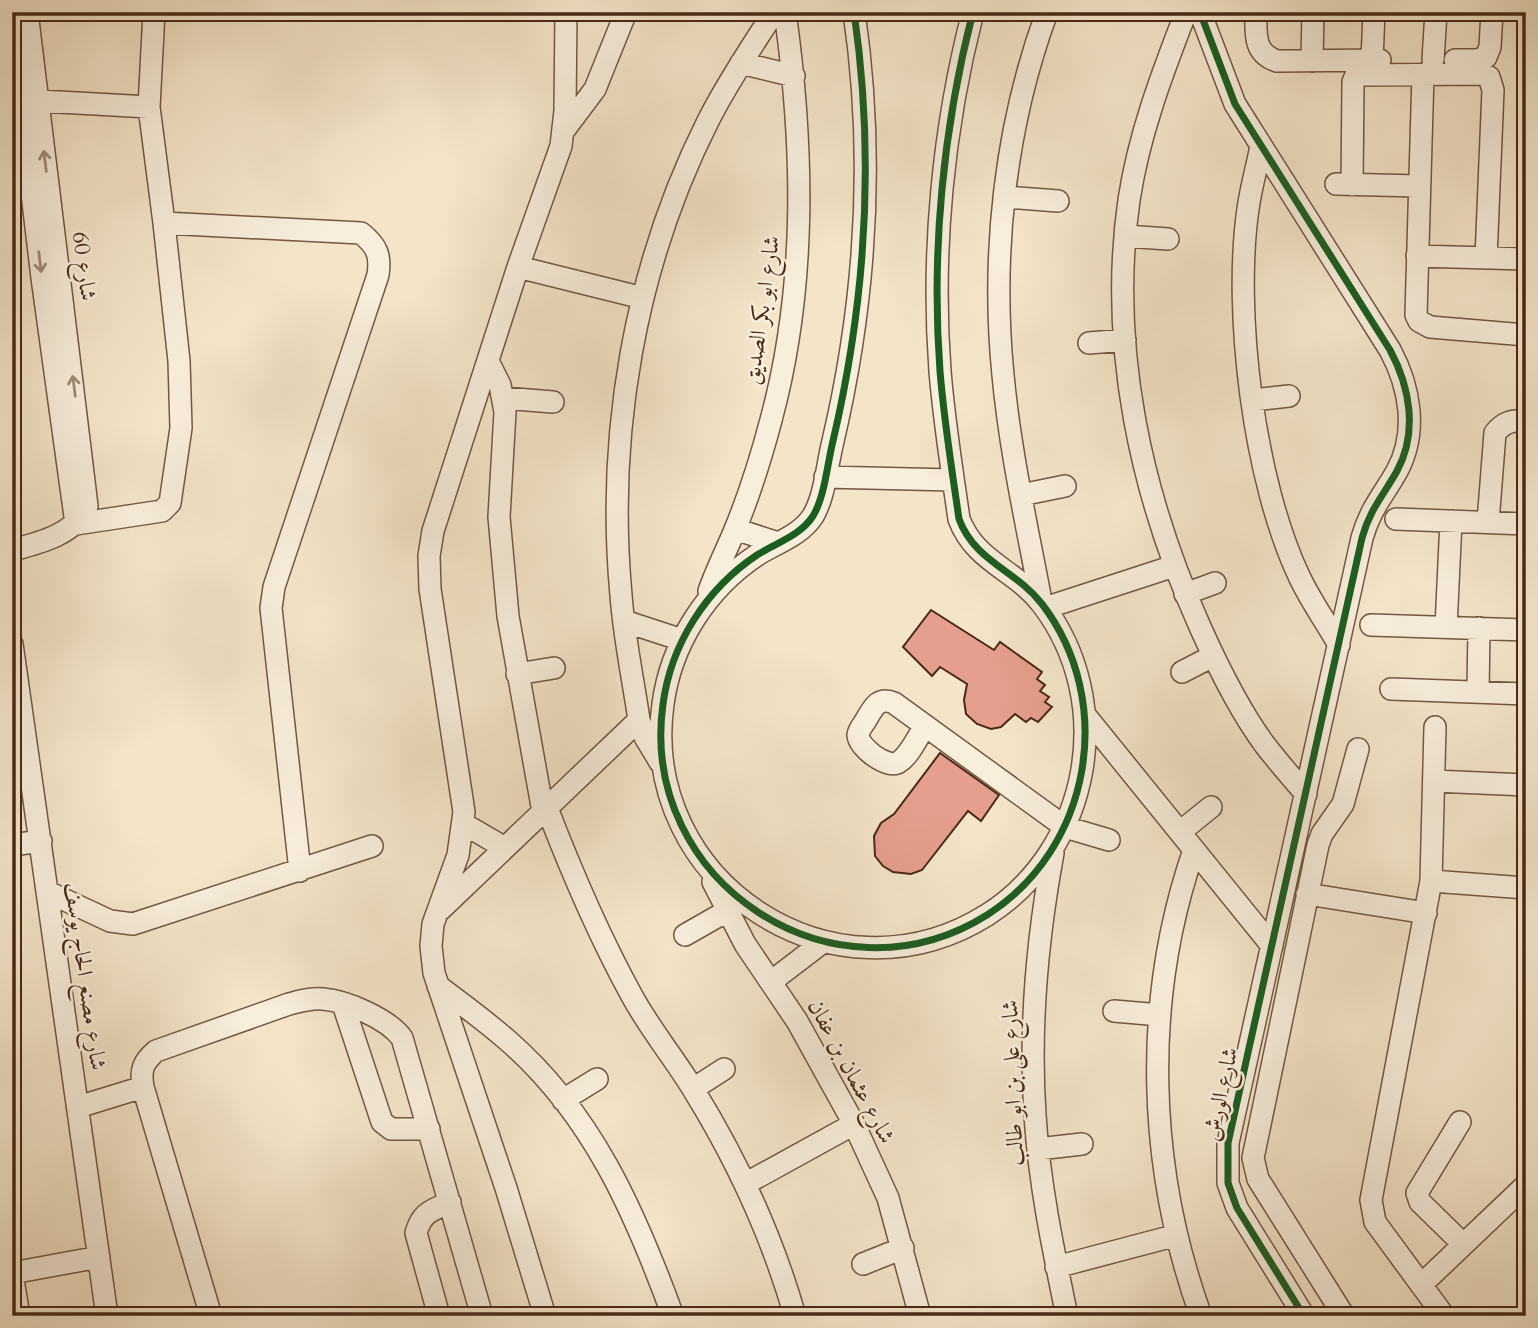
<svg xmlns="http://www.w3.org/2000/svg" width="1538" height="1328" viewBox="0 0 1538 1328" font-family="Cardo,Amiri,serif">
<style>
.building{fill:#e69f8e;stroke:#482915;stroke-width:2}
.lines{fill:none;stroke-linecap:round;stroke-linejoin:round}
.minor-casing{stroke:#735842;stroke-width:24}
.minor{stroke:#f8eedc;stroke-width:21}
.cycleway-casing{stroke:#f8eedc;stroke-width:11}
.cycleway{stroke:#1b5e20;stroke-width:7}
.oneway{stroke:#a08c78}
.labels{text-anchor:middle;stroke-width:5;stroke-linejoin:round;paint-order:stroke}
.street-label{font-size:23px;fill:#482915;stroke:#f8eedc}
</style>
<rect width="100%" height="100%" fill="#f4e5c9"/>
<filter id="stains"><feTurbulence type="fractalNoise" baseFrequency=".00286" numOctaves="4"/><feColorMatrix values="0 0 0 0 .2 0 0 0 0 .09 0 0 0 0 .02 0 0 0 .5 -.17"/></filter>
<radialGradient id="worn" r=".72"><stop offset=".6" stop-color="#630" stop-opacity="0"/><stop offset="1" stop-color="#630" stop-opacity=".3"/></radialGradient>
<!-- building -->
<path class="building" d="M931 610 994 650 1000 642 1042 672 1037 679 1045 685 1040 691 1049 697 1045 702 1052 707 1038 722 1031 718 1026 722 1015 714 1001 727 991 729 977 724 966 714 964 700 967 684 940 667 932 676 903 647Z
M940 753 999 795 981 821 968 811 922 870 911 874 893 872 883 866 875 856 874 836 881 823 894 814Z"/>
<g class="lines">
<defs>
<path id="minor" d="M854 12C875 156 866 300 833 441 827 465 825 496 813 516 800 536 776 543 757 555 706 589 671 644 663 704 638 882 834 1011 987 915 1091 849 1117 702 1042 604 1016 570 975 562 959 519 952 470 944 421 940 371 931 252 943 128 973 12
M1186 12C1162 74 1139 134 1129 200 1108 346 1141 496 1201 629 1219 669 1239 710 1265 745 1278 762 1292 778 1306 794
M1200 12 1235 104 1390 350C1410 387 1418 432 1397 471 1383 496 1370 509 1362 538L1228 1143V1183L1237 1208 1304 1316
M1256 12C1256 33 1253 53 1277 61L1380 60
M12 24 42 278 76 524
M1372 60 1374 12
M1433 60 1436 12
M1455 60H1477L1486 57 1490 47 1492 12
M1312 61 1313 12
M741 63 794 76
M1423 74 1416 315 1419 321 1430 327 1526 335
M23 100 149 107
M565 129 595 89 626 12
M1261 146C1257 167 1251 187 1248 209 1233 312 1254 481 1299 576 1310 600 1326 622 1339 645
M1336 184 1419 186
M1352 185 1353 82 1356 75 1482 74 1489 77 1493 90 1486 258
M1005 197 1058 201
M164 223 361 233C377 246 381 255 378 275L274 587 271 608 300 871
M1125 236 1168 239
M1417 256 1526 259
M518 267 643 298
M1089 343 1125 340
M488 361 500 385 505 412 499 517 508 616 543 812
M503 398 553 402
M1253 400 1289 396
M825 477 953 480
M1021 495 1065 486
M1396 519 1526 524
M1488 522 1495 433C1504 422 1512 420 1526 421
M76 524 162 511 170 503 181 428 179 361 164 223 149 107 154 12
M735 529 778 543
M12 550C39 543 76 534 87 506L27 12
M709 591C716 571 726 551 734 532 749 496 761 458 771 420 807 287 804 148 785 12
M1185 594 1215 583
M1041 601C1027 526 1010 451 1003 375 991 254 1005 126 1047 12
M1045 608 1174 566
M624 621 682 640
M1371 625 1526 630
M1446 627 1451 521
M12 644 107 1316
M1182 672 1213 656
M517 674 554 668
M1391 689 1526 694
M1478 692 1479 628
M1085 715 1272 946
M925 726C918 736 910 755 899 762 888 770 858 747 858 735 859 729 863 725 866 720 873 708 878 696 894 703L1065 827 1109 840
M1435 727 1431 881 1371 1200 1375 1222 1444 1316
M660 762 645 737 639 720C633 679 624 637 621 595 606 433 635 266 708 121 727 83 751 48 774 12
M1434 781 1526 785
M547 808C572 873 599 936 632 996 650 1029 674 1058 693 1089 737 1160 772 1236 795 1316
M464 824 505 848
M1180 832 1211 807
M12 845 41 841
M1194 850C1142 1000 1147 1167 1201 1316
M1053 853C1037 940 1029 1026 1035 1115 1039 1182 1053 1249 1067 1316
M1431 881 1526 888
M713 882 745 944 797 1021 854 1124 888 1198 920 1316
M48 892 110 921 133 924 372 846
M1307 894 1426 913
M440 910 639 720
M685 935 727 911
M772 981 823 942
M438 986C461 1003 484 1020 506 1039 592 1113 635 1212 673 1316
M343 1004 382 1122 391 1129H429
M1114 1011 1160 1015
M693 1089 724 1069
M563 1100 597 1079
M78 1107 143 1087
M1460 1122 1417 1193 1420 1202 1463 1244
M1038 1149 1082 1144
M745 1184 854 1124
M863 1264 903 1248
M1056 1267 1177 1235
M12 1273 99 1257
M12 1274 19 1316
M1421 1285 1526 1185
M211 1316 143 1087C140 1070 143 1062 156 1051L289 1004C301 1001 311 998 323 999 347 1001 388 1019 402 1038L482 1316
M439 1316 416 1233C422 1212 431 1211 450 1202
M545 1316 506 1188 434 973 431 946 433 924 458 855 464 812 430 589 429 556 433 531 518 267 561 146 565 111 566 12
M1344 1316 1258 1179 1253 1158 1318 845 1322 834 1343 804 1358 749"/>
</defs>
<!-- minor casing -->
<use href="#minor" class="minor-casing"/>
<!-- minor -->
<use href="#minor" class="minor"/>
<defs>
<path id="cycleway" d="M854 12C875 156 866 300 833 441 827 465 825 496 813 516 800 536 776 543 757 555 706 589 671 644 663 704 638 882 834 1011 987 915 1091 849 1117 702 1042 604 1016 570 975 562 959 519 952 470 944 421 940 371 931 252 943 128 973 12
M1200 12 1235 104 1390 350C1410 387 1418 432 1397 471 1383 496 1370 509 1362 538L1228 1143V1183L1237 1208 1304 1316"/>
</defs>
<!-- cycleway casing -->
<use href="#cycleway" class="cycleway-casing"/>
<!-- cycleway -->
<use href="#cycleway" class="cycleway"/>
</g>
<!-- one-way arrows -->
<defs><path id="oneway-shaft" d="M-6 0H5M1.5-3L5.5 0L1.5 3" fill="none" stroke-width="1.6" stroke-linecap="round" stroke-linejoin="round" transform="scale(1.75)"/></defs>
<g class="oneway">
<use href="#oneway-shaft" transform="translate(45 161) rotate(-97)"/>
<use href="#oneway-shaft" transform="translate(40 262) rotate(83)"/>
<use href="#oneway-shaft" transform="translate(74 386) rotate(-97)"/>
</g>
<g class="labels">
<!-- street labels -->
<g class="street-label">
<text transform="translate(85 266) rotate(83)" y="8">شارع 60</text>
<text transform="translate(761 310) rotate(-82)" y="8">شارع ابو بكر الصديق</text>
<text transform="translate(86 976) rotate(82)" y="8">شارع مصنع الحاج يوسف</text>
<text transform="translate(852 1071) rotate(62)" y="8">شارع عثمان بن عفان</text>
<text transform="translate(1012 1083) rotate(-92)" y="8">شارع على بن ابو طالب</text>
<text transform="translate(1220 1094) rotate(-78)" y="8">شارع الورش</text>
</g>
</g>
<!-- margin -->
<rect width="1538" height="1328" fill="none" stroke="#f4e5c9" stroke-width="42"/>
<rect x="14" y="14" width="1510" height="1300" fill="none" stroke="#482915" stroke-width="3.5"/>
<rect x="21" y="21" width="1496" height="1286" fill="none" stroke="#482915" stroke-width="2"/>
<rect width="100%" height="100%" filter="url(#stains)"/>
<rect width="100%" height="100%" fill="url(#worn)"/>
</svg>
